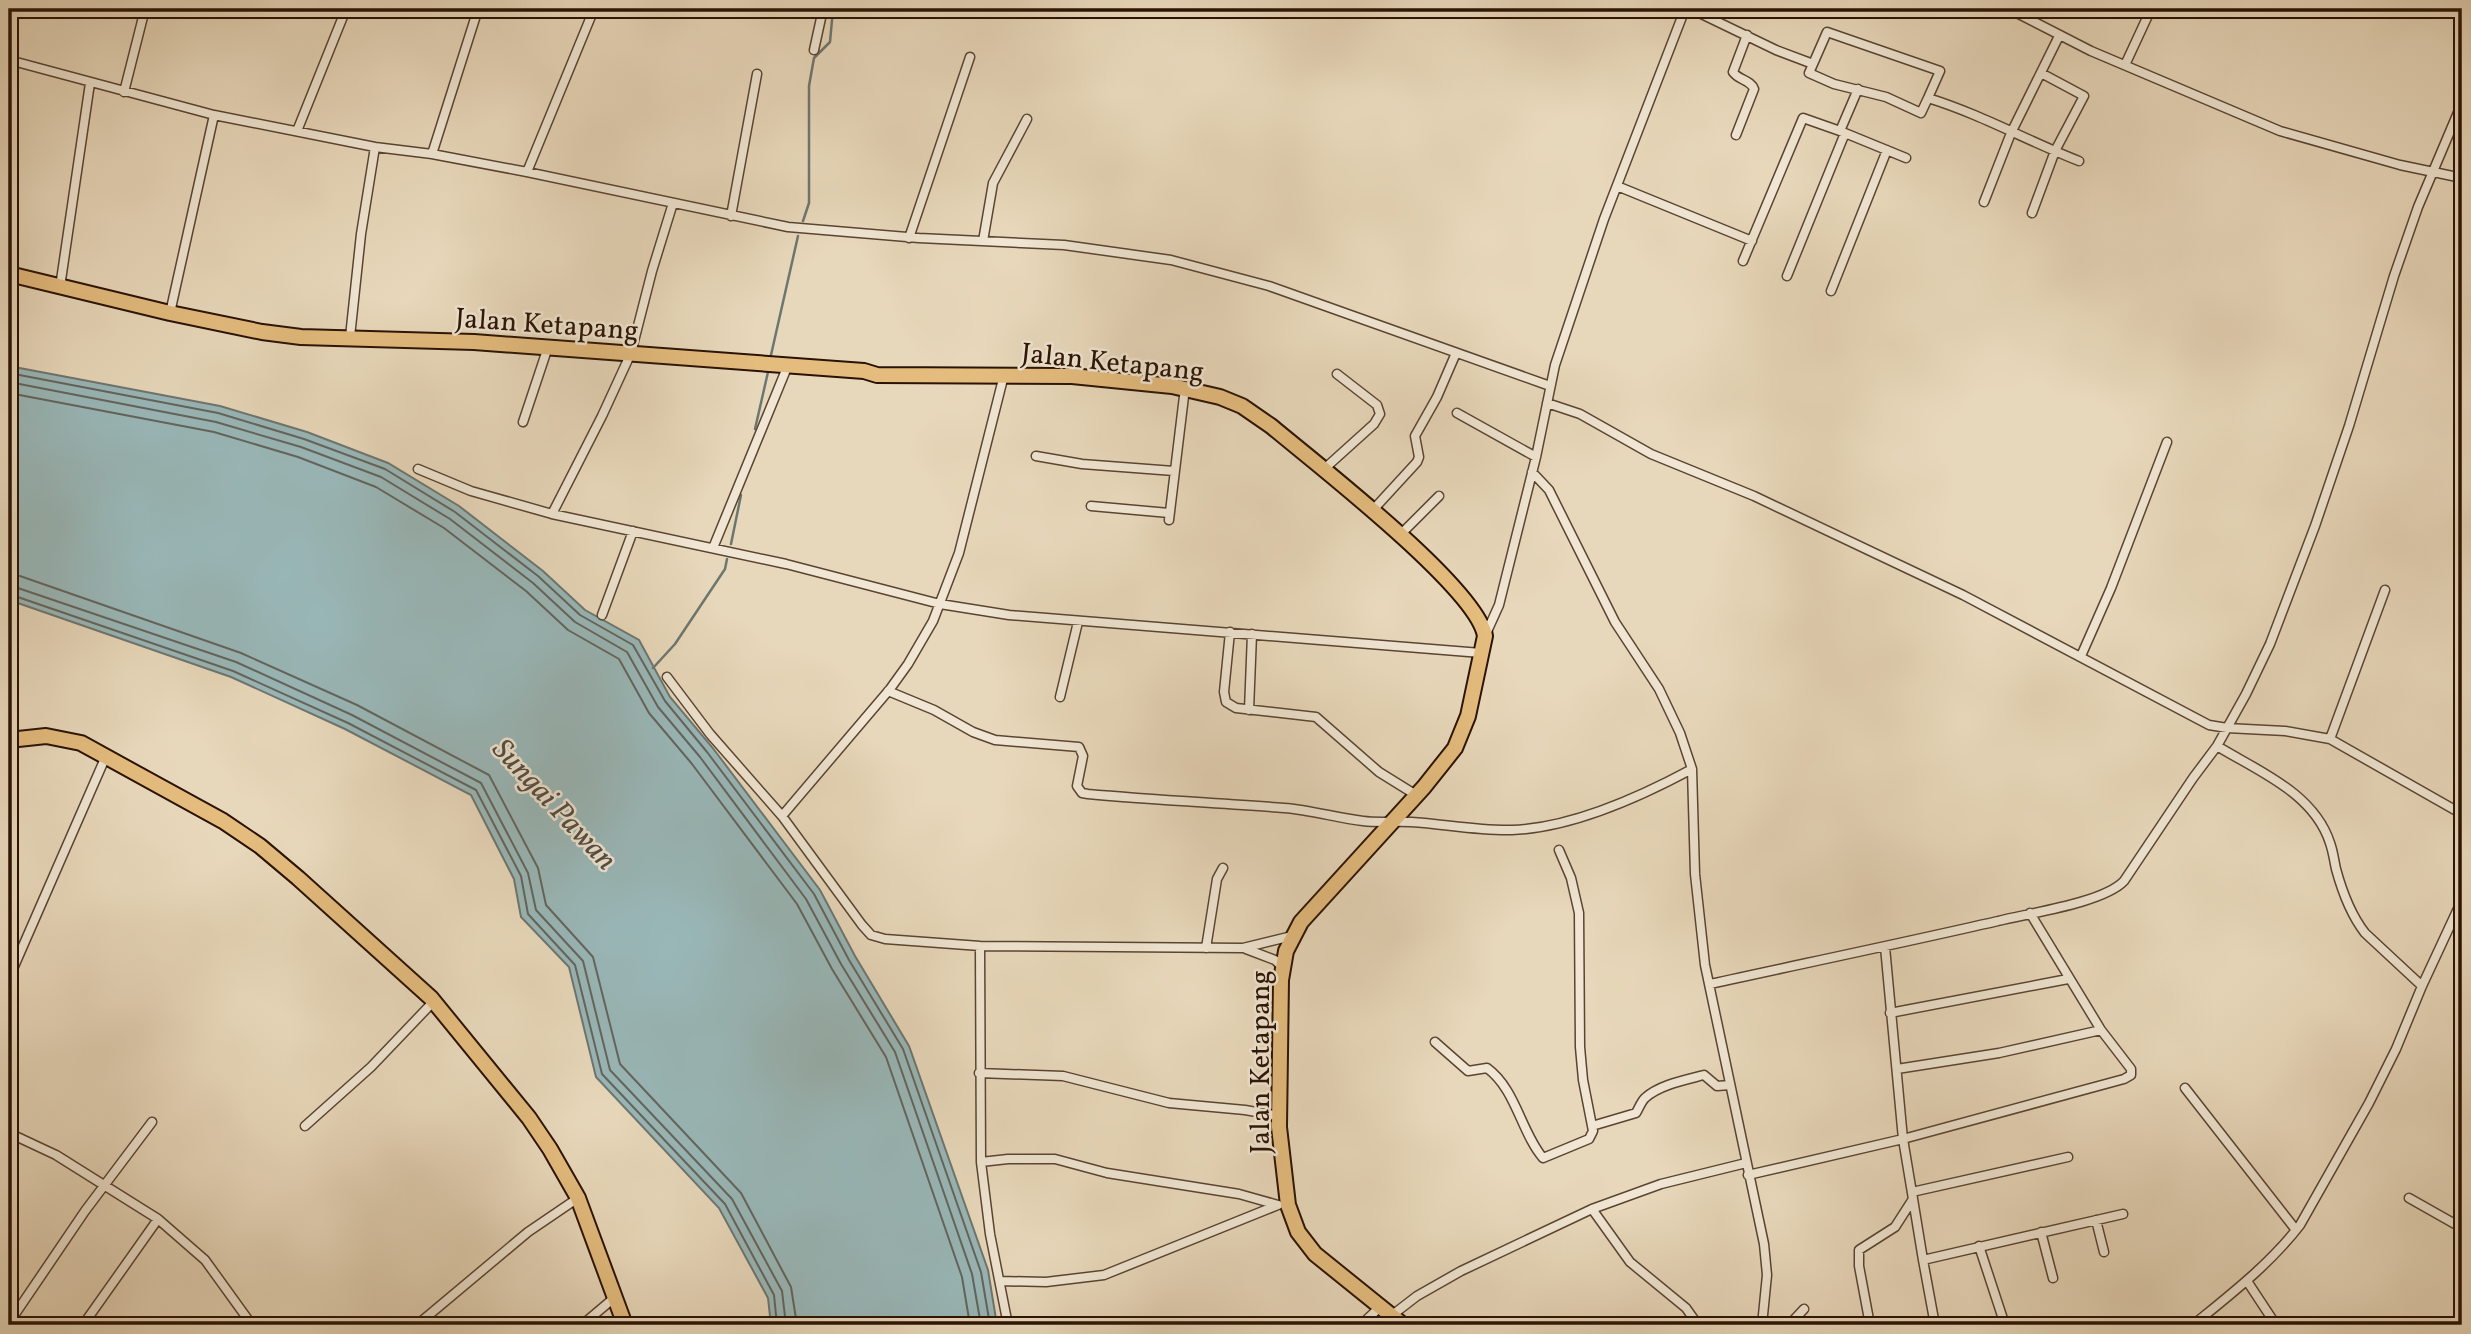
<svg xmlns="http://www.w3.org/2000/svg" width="2471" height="1334" viewBox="0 0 2471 1334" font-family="Vollkorn,serif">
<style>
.water{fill:#99b8b9;stroke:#6d7671;stroke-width:2}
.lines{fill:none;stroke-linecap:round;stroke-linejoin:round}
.shore{stroke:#62655e;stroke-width:2}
.stream{stroke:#6d7671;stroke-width:2.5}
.minor-casing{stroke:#5a4432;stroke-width:11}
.primary-casing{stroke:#2a1204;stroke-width:18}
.minor{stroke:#f0e6d3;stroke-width:8}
.primary{stroke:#e4bc7e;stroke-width:14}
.labels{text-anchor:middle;stroke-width:5;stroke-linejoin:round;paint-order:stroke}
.street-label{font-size:28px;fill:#2a1204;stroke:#f0e6d3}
.water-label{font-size:30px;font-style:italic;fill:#514c43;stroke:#f0e6d3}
</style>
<rect width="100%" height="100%" fill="#e8d8bb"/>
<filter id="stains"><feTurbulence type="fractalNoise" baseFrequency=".00286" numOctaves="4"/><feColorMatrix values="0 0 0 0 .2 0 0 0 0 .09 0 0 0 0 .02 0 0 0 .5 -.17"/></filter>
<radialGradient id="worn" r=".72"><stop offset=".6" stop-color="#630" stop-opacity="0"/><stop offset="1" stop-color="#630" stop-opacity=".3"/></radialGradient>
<!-- water -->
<path class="water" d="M9 366 220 406 307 432 388 463 459 506 543 571 585 610 639 640 670 697 712 747 820 890 855 956 909 1046 988 1270 997 1325H771L768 1298 719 1208 596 1077 569 967 521 917 514 879 471 795 345 729 231 677 9 600Z"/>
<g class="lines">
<!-- shore -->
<path class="shore" d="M9 373 218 413 304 439 385 469 455 512 538 576 580 615 633 645 665 701 707 752 814 894 849 960 903 1049 981 1272 990 1325
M9 382 216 422 301 447 381 477 450 519 533 583 575 622 627 652 658 707 700 757 806 899 841 964 895 1052 972 1274 981 1325
M9 393 214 432 298 457 376 487 444 528 526 591 568 630 619 659 649 713 692 764 797 904 832 969 886 1057 962 1277 970 1325
M9 574 20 576 241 653 357 705 489 775 538 868 546 905 593 957 620 1064 741 1193 791 1287 797 1325
M9 585 236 662 352 715 481 783 528 873 536 910 583 961 610 1070 732 1199 782 1291 786 1325
M9 594 233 671 348 723 476 790 521 876 528 914 575 965 602 1074 725 1204 774 1295 777 1325"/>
<!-- stream -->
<path class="stream" d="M803 221 809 203V86L814 58 830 42 833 9
M771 355 798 236
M755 429 768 372
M731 544 741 495
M653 668 675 644 725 569 727 559"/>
<defs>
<path id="minor" d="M1691 9 1776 50 1813 64 1809 73 1834 84 1886 97 1921 113 1928 98C1980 114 2028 141 2079 161
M2009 9 2091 51 2280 131 2400 165 2462 178
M814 50 823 9
M9 60 214 115 375 147 432 154 527 172 788 227 919 238 1064 245 1171 260 1269 286 1550 386
M1813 64 1827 32 1940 71 1928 98
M2125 65 2151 9
M1858 89 1840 131 1906 158
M124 92 145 9
M297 131 346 9
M1736 135 1754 89C1751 80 1738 80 1733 72L1747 35
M432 154 478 9
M527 172 594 9
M1617 186 1752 241
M1984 202 2011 133 2059 36
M673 203 652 271 631 353 602 416 552 514 786 564 940 604 1009 615 1481 653
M2032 213 2055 151 2084 96 2041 73
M731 216 757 74
M909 238 970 57
M983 241 993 183 1027 119
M1743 261 1803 118 1840 131
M1787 276 1845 133
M60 287 90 83
M1831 291 1887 150
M170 313 214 115
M350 337 361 234 375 147
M1547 403 1580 414 1651 454 1754 496 1963 595 2209 725 2227 728 2285 731 2330 739 2462 814
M1457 413 1536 457
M523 422 548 347
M1036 456 1082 464 1174 471
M418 469 471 491 552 514
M1323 470 1374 424 1380 414 1377 405 1337 374
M1532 472 1549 490 1615 622 1659 689 1680 733 1692 769 1695 874 1705 965 1764 1244 1767 1275 1762 1325
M1091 506 1169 513
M1372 511 1417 462 1419 457 1415 436 1437 397 1456 353
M1169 520 1185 388
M1400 535 1439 496
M713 548 788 365
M602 615 633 531
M1230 632 1224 692 1226 702 1236 708 1316 717 1379 772 1416 795
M1485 636 1499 605 1536 457 1555 365 1604 219 1685 9
M2081 656 2111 588 2167 442
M667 677 710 734 782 816 862 925 871 935 885 939 980 946 1243 948 1292 936
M888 691 934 710 973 732 995 740 1079 747 1083 756 1077 786 1082 793 1088 794C1154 800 1219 803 1284 808 1311 810 1337 818 1363 821 1379 823 1395 821 1411 822 1445 824 1477 831 1512 830 1571 828 1640 797 1692 769
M1060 697 1078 622
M1249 710 1252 634
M2330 739 2385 590
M2217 746C2258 771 2314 793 2330 843 2333 851 2334 860 2336 869 2342 891 2351 915 2365 933L2422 986
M782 816 890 689 908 664 933 621 959 553 1004 375
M980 946 981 1162 990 1234 1008 1325
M1206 948 1217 879 1223 868
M1246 949 1275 960 1282 967
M9 978 106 756
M1710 984C1806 963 1902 943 1998 921 2029 913 2103 903 2124 881L2193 778 2217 746 2246 694 2270 644 2315 526 2349 426 2394 276 2418 207 2462 103
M1890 1013 2068 979
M1435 1042 1468 1071 1487 1068C1516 1089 1521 1132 1543 1158L1589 1139 1593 1131 1583 1080 1580 1047 1579 913 1571 878 1559 850
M1897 1069 1999 1053 2101 1030
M979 1073 1063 1076 1169 1103 1245 1110 1279 1116
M2185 1088 2296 1230
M305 1126 371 1067 434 1001
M1592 1126 1636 1113C1639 1108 1641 1102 1645 1098 1659 1085 1685 1080 1704 1075L1717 1086 1730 1085
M9 1133 56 1155 158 1219 205 1260 252 1325
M981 1162 1008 1159H1055L1107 1173 1239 1194 1278 1205
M1748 1175 1903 1139 2124 1079 2131 1075V1069L2101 1030 2030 913
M1912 1192 2068 1157
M2409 1198 2462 1228
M1913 1199 1923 1260
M1592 1209 1630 1262 1686 1308 1698 1325
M2096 1220 2104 1252
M2041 1232 2053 1278
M1979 1246 2005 1325
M1000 1281 1046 1282 1104 1275 1278 1205
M2247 1281 2276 1325
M1391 1316 1417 1296 1461 1271 1592 1209 1661 1184 1746 1163
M9 1323 85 1211 152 1122
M83 1325 158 1219
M417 1325 528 1232 578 1198
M582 1325 614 1298
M1361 1325 1380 1307
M1785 1325 1790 1324 1804 1309
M1870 1325 1859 1266V1250L1895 1227 1913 1199 1903 1139 1885 947
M1935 1325 1923 1260 2123 1214
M2193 1325C2231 1294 2270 1264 2300 1225L2369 1103 2396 1049 2422 986 2462 900"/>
<path id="primary" d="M9 274 170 313 262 332 301 337 474 342 864 371 877 375 1072 376 1172 386 1220 397 1242 406 1271 426C1314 462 1477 588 1485 636L1468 716 1455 748 1424 787 1301 922 1286 951 1281 980 1279 1127 1288 1205 1298 1232 1315 1254 1403 1325
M9 740 46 736 81 743 223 821 260 846 298 878 431 998 529 1118 550 1149 578 1198 625 1325"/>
</defs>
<!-- minor casing -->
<use href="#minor" class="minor-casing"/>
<!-- primary casing -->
<use href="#primary" class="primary-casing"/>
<!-- minor -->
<use href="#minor" class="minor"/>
<!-- primary -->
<use href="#primary" class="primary"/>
</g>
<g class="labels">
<!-- street labels -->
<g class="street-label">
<text transform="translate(547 323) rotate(4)" y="10">Jalan Ketapang</text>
<text transform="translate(1113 361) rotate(6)" y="10">Jalan Ketapang</text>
<text transform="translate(1259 1062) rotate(-90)" y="10">Jalan Ketapang</text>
</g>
<!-- water labels -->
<g class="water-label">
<text transform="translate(555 804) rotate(47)" y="10">Sungai Pawan</text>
</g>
</g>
<!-- margin -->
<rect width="2471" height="1334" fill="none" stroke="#e8d8bb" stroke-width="35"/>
<rect x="10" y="10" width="2450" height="1313" fill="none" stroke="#2a1204" stroke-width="3.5"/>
<rect x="18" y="18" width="2436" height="1299" fill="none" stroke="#2a1204" stroke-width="2"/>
<rect width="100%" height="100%" filter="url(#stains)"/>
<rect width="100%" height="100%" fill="url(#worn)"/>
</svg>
